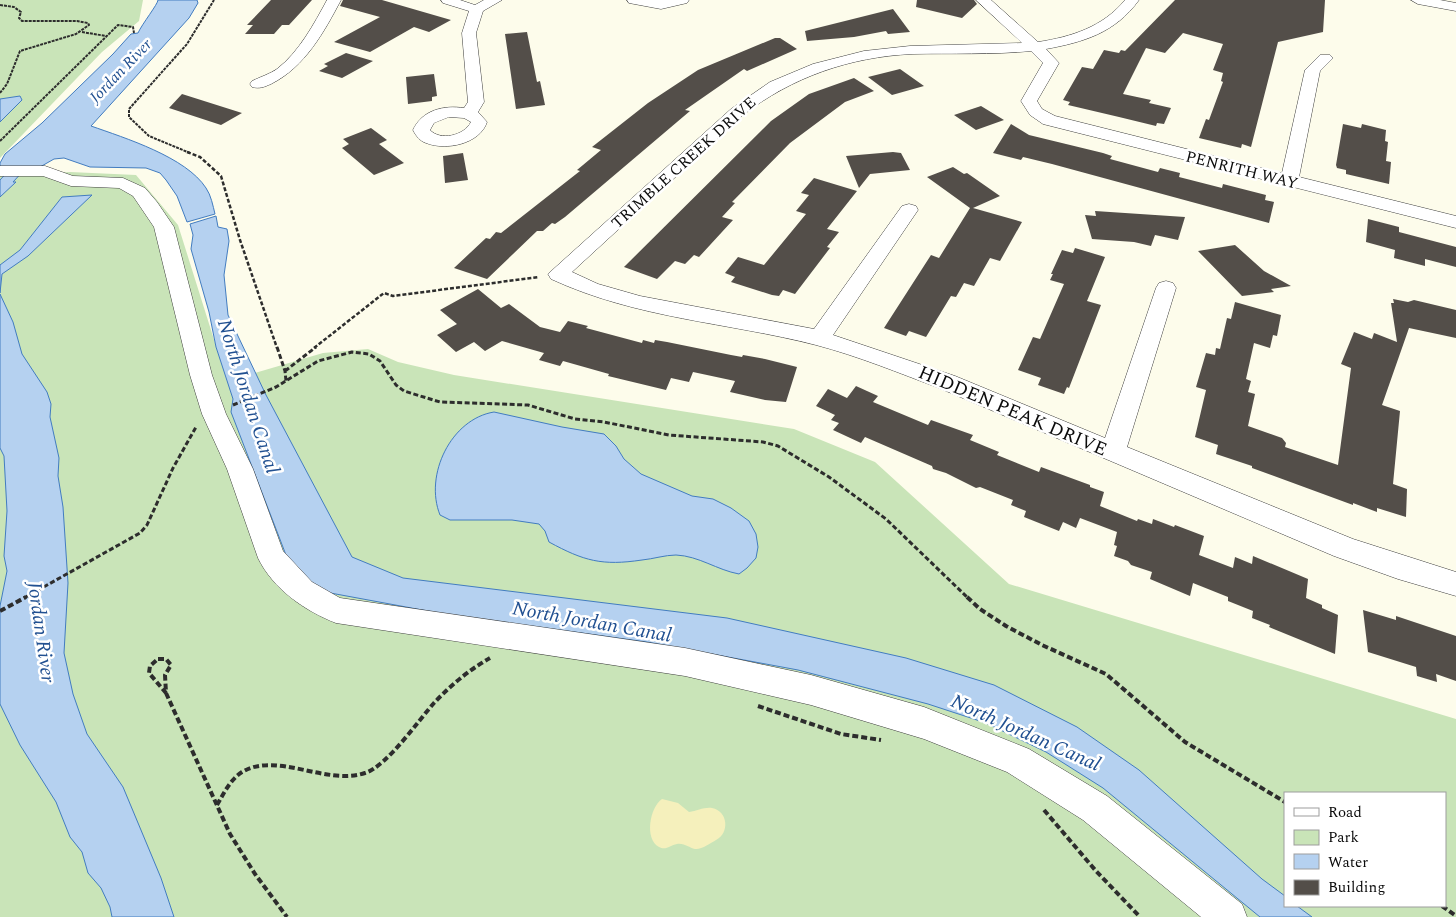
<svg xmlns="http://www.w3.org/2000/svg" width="1456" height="917" viewBox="0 0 1456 917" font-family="Spectral,serif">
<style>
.green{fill:#c9e4b8;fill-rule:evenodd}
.sand{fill:#f5f0bc}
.water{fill:#b5d1f0;stroke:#427cc0}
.building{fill:#534e49}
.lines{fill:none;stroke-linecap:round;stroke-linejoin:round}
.minor-casing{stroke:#3e3e3e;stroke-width:1}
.path-far3{stroke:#2d2d2d;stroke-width:2;stroke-dasharray:3 1;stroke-linecap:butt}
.path-far2{stroke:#2d2d2d;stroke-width:2.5;stroke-dasharray:4 2;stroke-linecap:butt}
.path-far1{stroke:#2d2d2d;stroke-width:3;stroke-dasharray:5 2.5;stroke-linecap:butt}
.path{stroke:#2d2d2d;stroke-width:4;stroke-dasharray:6 3;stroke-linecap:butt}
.minor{fill:#fff;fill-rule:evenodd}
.labels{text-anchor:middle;stroke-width:5;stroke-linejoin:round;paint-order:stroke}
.far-water-label{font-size:16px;font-style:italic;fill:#215091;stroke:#fff}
.far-street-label{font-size:16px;fill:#0b0b0b;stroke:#fff}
.street-label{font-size:19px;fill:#0b0b0b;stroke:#fff}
.water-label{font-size:20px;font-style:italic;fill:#215091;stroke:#fff}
</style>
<rect width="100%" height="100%" fill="#fdfceb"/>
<!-- green -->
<path class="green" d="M0 0H143L139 21 102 52 0 158Z
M70 172 136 175 178 225 227 381 323 353 368 349 398 362 454 375 794 429 875 462 1009 584 1456 719V917H0V175ZM1285 793H1445V906H1285Z"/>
<!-- sand -->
<path class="sand" d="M662 799 678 803 689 812C697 811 704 807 712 808 728 811 730 833 716 840 711 843 701 850 695 849 689 848 685 843 677 844 670 845 666 851 659 847 644 839 650 807 662 799Z"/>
<!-- water -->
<path class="water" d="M158 0H197L198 3 189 18 91 126C125 138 186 157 206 188 211 195 213 206 215 214L187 222 177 196 166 180 160 173 146 168 90 167 64 158 54 159 40 167 26 168 13 182H16L0 197V180L11 168H0V163L5 154 42 123 113 54 131 34 138 33C142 24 158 4 158 0Z
M20 96 22 100 0 122V99Z
M92 195 28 256 2 274 0 293V265L20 250 62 197Z
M216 216 218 227 227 229 229 241 224 275 228 315 266 395 352 557 403 578 727 618 906 658 994 685 1077 727 1139 770 1262 879 1285 896V906H1297L1312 917H1260L1103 788 1046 752 986 723 928 704 798 670 647 642 444 614 325 592 291 568 231 412 233 399 216 347 209 312 191 249 193 235 190 224Z
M0 294 13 322 22 354 47 392 51 404 50 417 59 458 58 476 63 507 68 583 64 653 73 694 87 734 123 787 161 878 174 917H112L110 907 101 888 88 873 82 852 70 837 56 802 20 745 0 704V606L7 571 4 556 7 511 4 456 0 448Z
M494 412 562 427 604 434 616 446 624 459 641 474 692 496 713 499 731 508 749 521 756 534 758 547 756 558 747 568 739 574C717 570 699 556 676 555 665 555 653 559 642 560 602 566 584 561 549 542L545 531 539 524 512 520H450L440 515C424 475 451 419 494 412Z"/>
<!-- building -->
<path class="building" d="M271 0H312L289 25H282L274 34H245L253 25H247Z
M343 0H382L451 20 429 32 414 27 370 52 334 42 380 17 340 6Z
M917 0H974L977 4 962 18 916 7Z
M1175 0H1325L1323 32 1278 42 1251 147 1242 144 1241 148 1199 138 1206 119 1209 120 1223 82 1221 81 1223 73 1213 70 1223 44 1183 33 1165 53 1146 48 1123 94 1151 100 1149 103 1171 108 1164 124 1157 123 1156 126 1119 117 1068 105 1070 102 1063 100 1082 67 1093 69 1104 50 1119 53 1121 50 1125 51Z
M893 9 910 32 888 34 886 31 854 37 807 41 805 31Z
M527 32 537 82 540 81 545 105 516 109 505 34Z
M775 38H780L797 49 747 71 744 69 685 110 690 111 565 217 555 224 552 223 543 231H537L487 279 454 268 486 238 490 239 496 232 501 233 580 171 577 170 601 150 592 147 648 103 698 70Z
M346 53 373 61 342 78 319 71 328 66 324 64Z
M900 69 924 86 892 95 868 77Z
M434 74 437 96 432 97V101L408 104 406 77Z
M854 78 874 91 845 102 790 143 732 202 735 203 722 217 733 220 699 257 694 255 685 264 675 261 657 279 624 267 771 121 809 94Z
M182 94 242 113 221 125 169 108Z
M981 106 1004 120 976 130 954 115Z
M1011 124 1029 135 1103 153 1112 156 1110 159 1158 172 1160 168 1180 173 1179 177 1222 188 1223 184 1266 195 1265 200 1274 202 1269 223 1052 164 1023 157 1021 160 993 153Z
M1343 124 1361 128 1362 124 1386 130 1385 141 1388 142 1386 161 1391 162 1389 184 1346 174V170L1337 168 1336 165Z
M371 128 387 140 379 144 404 163 374 175 342 148 349 144 343 139Z
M893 152 901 153 910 170 870 174 859 188 846 156Z
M463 153 468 180 445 183 443 156Z
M953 167 964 174 967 173 1000 196 973 208 1022 222 1000 261 990 258 974 286 964 283 956 297 951 296 926 337 909 331 906 336 884 328 931 255 939 258 970 208 927 177Z
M814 178 857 191 827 229 839 232 827 247 830 248 795 294 783 290 779 296 772 295 731 282 735 277 725 273 738 257 764 265 806 214 796 211 809 195 801 193Z
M1095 211 1185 217 1178 240 1155 235 1151 246 1134 242 1092 239 1085 215 1096 216Z
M1368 219 1399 227V232L1456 247V267L1425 259V266L1394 258 1395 250 1366 242Z
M1235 245 1264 271 1291 286 1271 289 1274 292 1242 296 1198 251Z
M1075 248 1105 257 1087 301 1101 305 1069 388 1067 387 1064 394 1038 385 1041 378 1018 370 1033 337 1040 339 1064 284 1050 280 1053 274H1051L1062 250 1073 253Z
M478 289 501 308 509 304 540 327 560 332 568 321 588 326 586 328 642 343 643 340 654 343 655 340 667 342 731 355 742 357 743 355 765 359 797 367 786 402 765 400 730 392 735 381 693 372 689 382 671 378 666 390 608 376 609 374 563 361 560 366 539 360 544 353 502 341 485 351 474 342 456 352 437 335 457 324 440 310Z
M1393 299 1408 302 1414 300 1456 310V338L1409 328 1382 405 1400 411 1393 484 1407 489 1406 517 1377 508V512L1353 503V505L1252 468V466L1216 454 1218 445 1195 437 1206 390 1196 387 1206 353 1215 355 1216 348 1220 349 1227 318 1231 319 1235 302 1281 315 1277 336 1273 335 1270 348 1254 343 1246 379 1251 381 1248 392 1255 394 1248 426 1282 438 1286 443 1285 447 1338 465 1351 368 1341 364 1354 332 1372 339 1374 333 1397 342 1391 303H1394Z
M856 386 878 396 873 402 928 425 931 420 973 435 970 440 999 452 997 455 1039 472 1041 467 1090 485V487L1104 492 1100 506 1137 521 1138 519 1152 524 1153 519 1174 527 1175 525 1204 536 1199 555 1233 568 1235 557 1252 564 1253 556 1308 579 1306 598 1322 605V608L1338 615 1335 654 1269 627 1270 625 1252 618 1253 611 1228 601V597L1193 583 1190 596 1150 579 1152 572 1131 565 1128 561 1114 556 1117 546 1114 545 1117 532 1080 518 1076 528 1063 522 1059 531 1024 517 1026 511 1011 505 1013 500 980 487 976 488 946 473 933 469 932 466 865 437 861 443 833 430 839 423 831 420 835 415 816 406 828 389 847 398Z
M1363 610 1396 620V616L1456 636V681L1436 674 1437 682 1417 676 1416 667 1368 652Z"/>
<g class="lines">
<defs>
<path id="minor" d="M327 0H341C324 32 305 67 271 84 264 87 260 89 252 87L250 84 252 81C260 77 270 74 277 69 299 52 314 24 327 0Z
M441 0H460L475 5 484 0H502L483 11 476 33 484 102 478 112 487 122C480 144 446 151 426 143 420 141 416 136 413 130 422 110 444 105 464 108L468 102 462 33 469 11 443 3ZM449 117 464 118 471 122C464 136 440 141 430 130L434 123Z
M627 0H689L687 3 661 9 629 3Z
M976 0H991L1038 42C1071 37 1103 27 1125 0H1139C1115 33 1084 42 1046 49L1059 63 1037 101 1042 109 1055 116 1282 173 1305 70 1320 55H1330L1333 58 1320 71 1299 177 1456 216V228L1043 124 1030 115 1021 101 1043 63 1031 51C991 55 952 53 912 54 850 57 792 77 743 115L572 272 598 284 640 296 814 329 902 206 909 204 916 206 918 210 833 335 955 376 1105 438 1156 288 1159 283 1166 281 1173 283 1176 288 1127 447 1353 539 1456 572V596L1398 579 1334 556 939 388C899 373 858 356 816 345 726 322 638 319 551 279L548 274 731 109 770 82 813 64 864 51 910 46 1022 43Z
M1411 0H1440L1456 3V11L1418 4Z
M0 166H45L73 176 123 178 145 188 157 202 174 227 212 375 226 414 253 469 283 551 312 582 340 598 685 648 811 675 924 707 1029 749 1107 796 1242 904 1247 917H1201L1083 820 1007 772 924 739 811 705 685 676 336 623C305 611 273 589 258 558L227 469 202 414 190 375 154 227 133 196 119 188 71 186 43 176H0Z"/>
</defs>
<!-- minor casing -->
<use href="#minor" class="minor-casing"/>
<!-- path-far3 -->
<path class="path-far3" d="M0 5 14 7 21 12 19 18 22 21H77L88 23 89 25 76 34 20 51 7 84 0 93
M82 32 106 36
M0 141 118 25 133 27 134 33
M190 153 149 136 129 117V109L187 44 214 0"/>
<!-- path-far2 -->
<path class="path-far2" d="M187 152 200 157 221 176 240 240 277 348
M314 348 384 293 393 296 539 277"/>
<!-- path-far1 -->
<path class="path-far1" d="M277 347 285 371 286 381
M285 371 316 347
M233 405 276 387 318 361 352 352 369 354 380 361 396 385 404 391 440 402 528 405 575 419 604 422 669 435 763 442 778 446 829 477 886 519 968 598
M24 598 140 533 147 525 173 468 196 427"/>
<!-- path -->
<path class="path" d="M967 597 980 609 1006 626 1042 645 1106 674 1185 742 1285 802
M0 611 26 597
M158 659H166L171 665 165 675 166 693 149 673 150 666Z
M166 693 230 834 255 874 287 917
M758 706 841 734 881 740
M217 805C224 793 230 780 242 772 277 751 326 786 365 773 387 766 418 721 434 703 451 685 469 670 490 658
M1044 810 1096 871 1140 917
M1442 906 1456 916"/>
<!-- minor -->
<use href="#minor" class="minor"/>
</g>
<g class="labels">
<!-- far-water labels -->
<g class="far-water-label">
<text transform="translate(120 70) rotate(-46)" y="6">Jordan River</text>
</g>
<!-- far-street labels -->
<g class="far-street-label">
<text transform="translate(683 162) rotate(-42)" y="6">TRIMBLE CREEK DRIVE</text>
<text transform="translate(1242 169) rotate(14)" y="6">PENRITH WAY</text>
</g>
<!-- street labels -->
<g class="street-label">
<text transform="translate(1013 410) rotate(23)" y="7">HIDDEN PEAK DRIVE</text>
</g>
<!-- water labels -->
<g class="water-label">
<text transform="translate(249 396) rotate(72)" y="7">North Jordan Canal</text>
<text transform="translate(592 621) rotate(10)" y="7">North Jordan Canal</text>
<text transform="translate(42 632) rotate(82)" y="7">Jordan River</text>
<text transform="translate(1026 732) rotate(24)" y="7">North Jordan Canal</text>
</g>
</g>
<!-- legend -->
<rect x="1284" y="792" width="162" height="115" fill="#ffffff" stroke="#9d9d9d"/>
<rect x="1294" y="808" width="25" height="8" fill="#ffffff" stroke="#9d9d9d"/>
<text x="1328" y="817" font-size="15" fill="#0b0b0b">Road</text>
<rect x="1294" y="830" width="25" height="15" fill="#c9e4b8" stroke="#9d9d9d"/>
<text x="1328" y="842" font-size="15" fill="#0b0b0b">Park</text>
<rect x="1294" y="854" width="25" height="15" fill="#b5d1f0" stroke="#9d9d9d"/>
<text x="1328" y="867" font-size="15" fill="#0b0b0b">Water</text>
<rect x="1294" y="880" width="25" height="15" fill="#534e49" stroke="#9d9d9d"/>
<text x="1328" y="892" font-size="15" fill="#0b0b0b">Building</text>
</svg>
